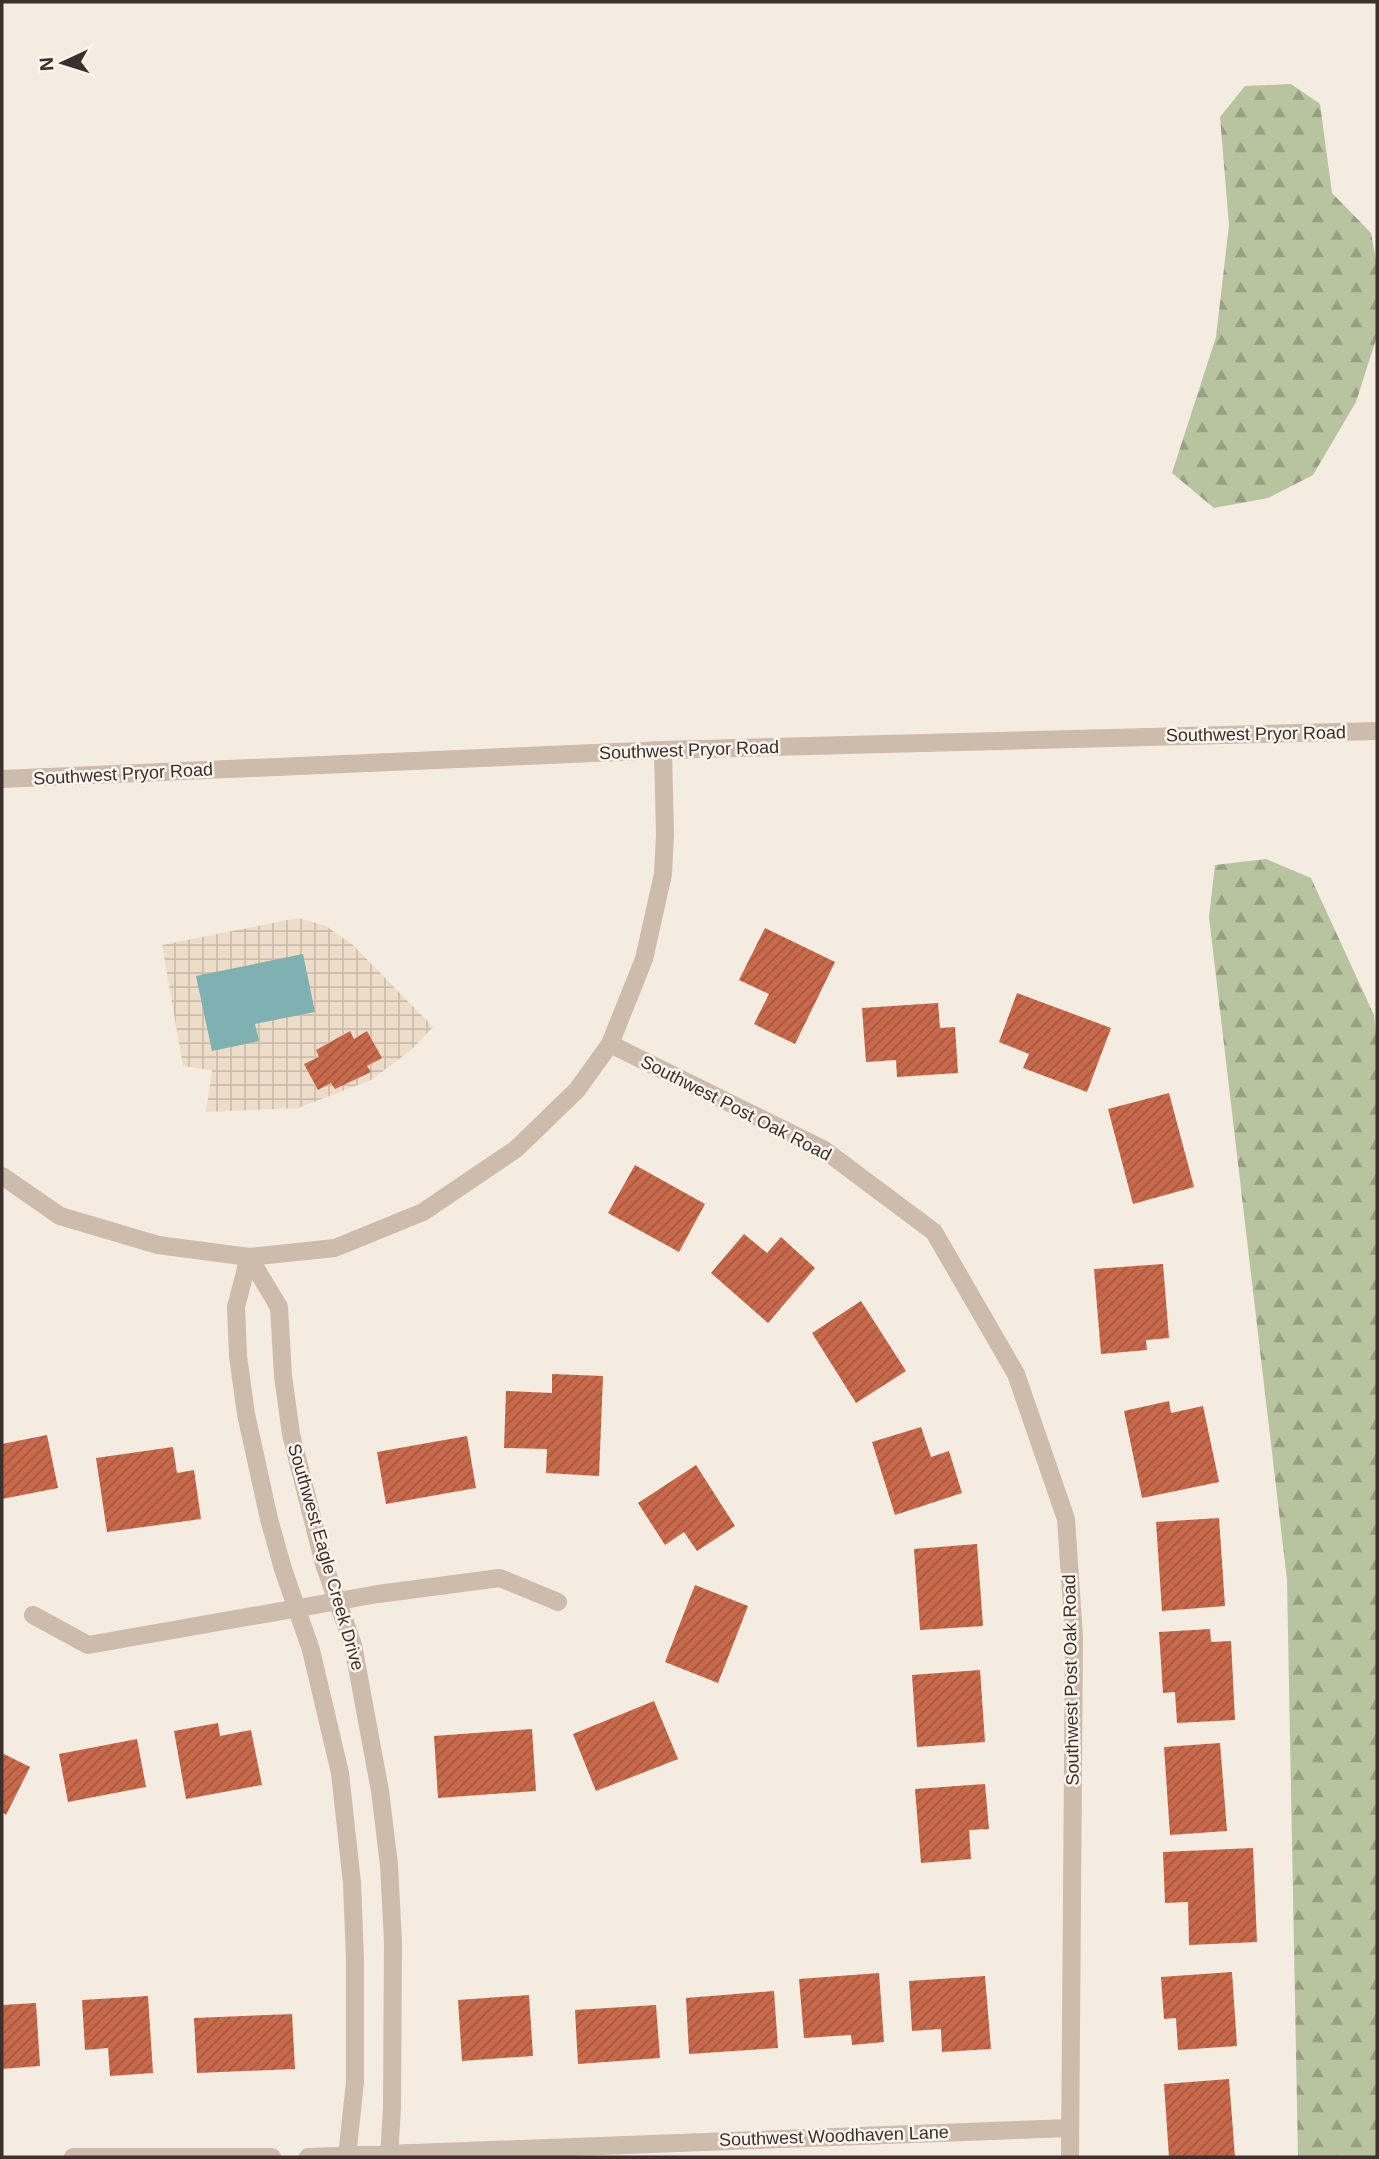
<svg xmlns="http://www.w3.org/2000/svg" width="1379" height="2159" viewBox="0 0 1379 2159" font-family="Helvetica,sans-serif">
<style>
.forest{fill:url(#forest-firs)}
.plaza{fill:url(#plaza-grid);fill-rule:evenodd}
.water{fill:#7fb0b2}
.building{fill:url(#building-hatch)}
.lines{fill:none;stroke-linecap:round;stroke-linejoin:round}
.minor{stroke:#cdbbac;stroke-width:18}
.tertiary{stroke:#cdbbac;stroke-width:18}
.labels{text-anchor:middle;stroke-width:5;stroke-linejoin:round;paint-order:stroke}
.street-label{font-size:18px;fill:#3b302b;stroke:#fbf5ee}
</style>
<defs>
<pattern id="forest-firs" width="22" height="20" patternUnits="userSpaceOnUse" patternTransform="scale(1.75)"><rect width="22" height="20" fill="#b8c4a0"/><path d="M5 1l3.5 6h-7zM16 11l3.5 6h-7z" fill="#97a083"/></pattern>
<pattern id="plaza-grid" width="8" height="8" patternUnits="userSpaceOnUse" patternTransform="scale(1.75)"><rect width="8" height="8" fill="#ecdcc8"/><path d="M0 4h8M4 0v8" fill="none" stroke="#cbbdac"/></pattern>
<pattern id="building-hatch" width="6" height="6" patternUnits="userSpaceOnUse" patternTransform="scale(1.75)"><rect width="6" height="6" fill="#c8694b"/><path d="M-1 1l2-2M0 6l6-6M5 7l2-2" fill="none" stroke="#a4573f"/></pattern>
</defs>
<rect width="100%" height="100%" fill="#f4ebe1"/>
<!-- forest -->
<path class="forest" d="M1291 84 1320 104 1332 193 1371 233 1377 266V336L1356 402 1313 475 1268 498 1214 508 1172 473 1216 337 1229 225 1220 117 1245 86Z
M1266 859 1311 878 1374 1015 1377 1048V2157H1298L1287 1580 1209 917 1215 865Z"/>
<!-- plaza -->
<path class="plaza" d="M298 918 326 926 353 945 433 1027 411 1050 371 1080 298 1108 206 1112 212 1070 183 1066 162 945ZM196 976 314 1011 255 1024 258 1040ZM349 1031 354 1039 367 1031 382 1058 367 1066 370 1071 331 1083 318 1090 305 1065 319 1057 316 1050Z"/>
<!-- water -->
<path class="water" d="M303 954 315 1012 255 1024 259 1041 212 1051 196 976Z"/>
<!-- building -->
<path class="building" d="M765 928 835 962 795 1044 754 1024 769 994 739 980Z
M1017 993 1111 1028 1087 1092 1023 1068 1029 1054 999 1042Z
M938 1003 940 1028 955 1027 958 1073 897 1077 896 1060 866 1062 862 1008Z
M350 1031 354 1039 367 1031 382 1058 367 1066 371 1072 335 1089 331 1083 318 1090 304 1064 319 1057 316 1050Z
M1169 1093 1194 1187 1133 1204 1108 1109Z
M635 1165 705 1204 679 1252 608 1213Z
M744 1234 767 1253 781 1237 815 1268 768 1323 711 1273Z
M1163 1264 1169 1338 1146 1340 1147 1350 1101 1354 1094 1269Z
M861 1301 906 1371 856 1403 812 1333Z
M552 1374 603 1376 599 1476 546 1473 547 1449 504 1448 506 1391 552 1393Z
M1169 1401 1171 1413 1203 1406 1219 1482 1142 1498 1124 1411Z
M921 1427 931 1457 949 1451 962 1493 895 1515 872 1442Z
M47 1435 58 1488 2 1499V1444Z
M467 1436 476 1488 386 1504 377 1452Z
M173 1447 177 1473 194 1470 201 1519 107 1532 96 1458Z
M696 1465 735 1526 697 1551 684 1532 665 1545 638 1503Z
M1219 1518 1225 1606 1162 1611 1156 1522Z
M977 1544 983 1626 920 1630 914 1549Z
M695 1585 748 1606 718 1683 665 1662Z
M1210 1629 1211 1642 1231 1641 1235 1720 1177 1723 1175 1692 1163 1693 1159 1632Z
M980 1670 985 1742 917 1747 912 1675Z
M654 1701 678 1759 596 1791 573 1734Z
M218 1723 220 1736 251 1730 262 1785 186 1799 174 1731Z
M532 1729 536 1791 438 1798 434 1736Z
M137 1739 146 1787 68 1802 59 1754Z
M1220 1743 1227 1831 1170 1835 1164 1747Z
M2 1753 30 1767 6 1815 2 1812Z
M985 1784 989 1829 969 1830 971 1859 921 1863 915 1789Z
M1253 1848 1257 1942 1189 1945 1188 1902 1165 1903 1163 1852Z
M1232 1972 1237 2046 1178 2050 1176 2018 1164 2019 1161 1977Z
M879 1973 884 2042 852 2045 851 2035 804 2038 799 1979Z
M985 1976 991 2049 942 2052 941 2029 912 2031 909 1981Z
M774 1991 778 2048 689 2054 686 1998Z
M529 1995 533 2056 462 2061 458 2000Z
M148 1996 153 2073 110 2076 108 2048 85 2050 82 2000Z
M36 2003 40 2066 2 2069V2005Z
M656 2005 660 2058 578 2064 575 2010Z
M292 2014 295 2069 197 2073 194 2018Z
M1229 2079 1235 2157H1169L1164 2084Z"/>
<g class="lines">
<!-- minor -->
<path class="minor" d="M610 1044 823 1149 934 1232 1016 1374 1066 1519 1074 1637 1070 2157
M2 1176 60 1216 158 1245 249 1257 335 1248 423 1212 516 1149 577 1090 610 1044 644 959 663 874 665 835 663 750
M249 1257 279 1307 283 1376 291 1434 324 1564 353 1645 380 1791 389 1865 393 1942 392 2108 389 2157
M249 1257 236 1307 238 1356 246 1414 269 1519 283 1569 311 1650 340 1773 352 1883 355 1959V2082L347 2157
M33 1615 88 1645 378 1594 500 1578 558 1602
M73 2157H272
M308 2157 1070 2128"/>
<!-- tertiary -->
<path class="tertiary" d="M2 779 663 750 1377 731"/>
</g>
<g class="labels">
<!-- street labels -->
<g class="street-label">
<text transform="translate(1256 734) rotate(-1)" y="6">Southwest Pryor Road</text>
<text transform="translate(689 750) rotate(-2)" y="6">Southwest Pryor Road</text>
<text transform="translate(123 774) rotate(-3)" y="6">Southwest Pryor Road</text>
<text transform="translate(736 1108) rotate(27)" y="6">Southwest Post Oak Road</text>
<text transform="translate(326 1557) rotate(74)" y="6">Southwest Eagle Creek Drive</text>
<text transform="translate(1071 1680) rotate(-91)" y="6">Southwest Post Oak Road</text>
<text transform="translate(834 2136) rotate(-2)" y="6">Southwest Woodhaven Lane</text>
</g>
</g>
<!-- border -->
<rect width="1379" height="2159" fill="none" stroke="#3b302b" stroke-width="7"/>
<!-- north arrow -->
<g transform="translate(63 63) rotate(266)" stroke="#fbf5ee" stroke-width="5" paint-order="stroke">
<path d="M0-5L12 26L0 18L-12 26Z" fill="#3b302b"/>
<text y="-10" font-size="19" font-weight="bold" text-anchor="middle" fill="#3b302b">N</text>
</g>
</svg>
